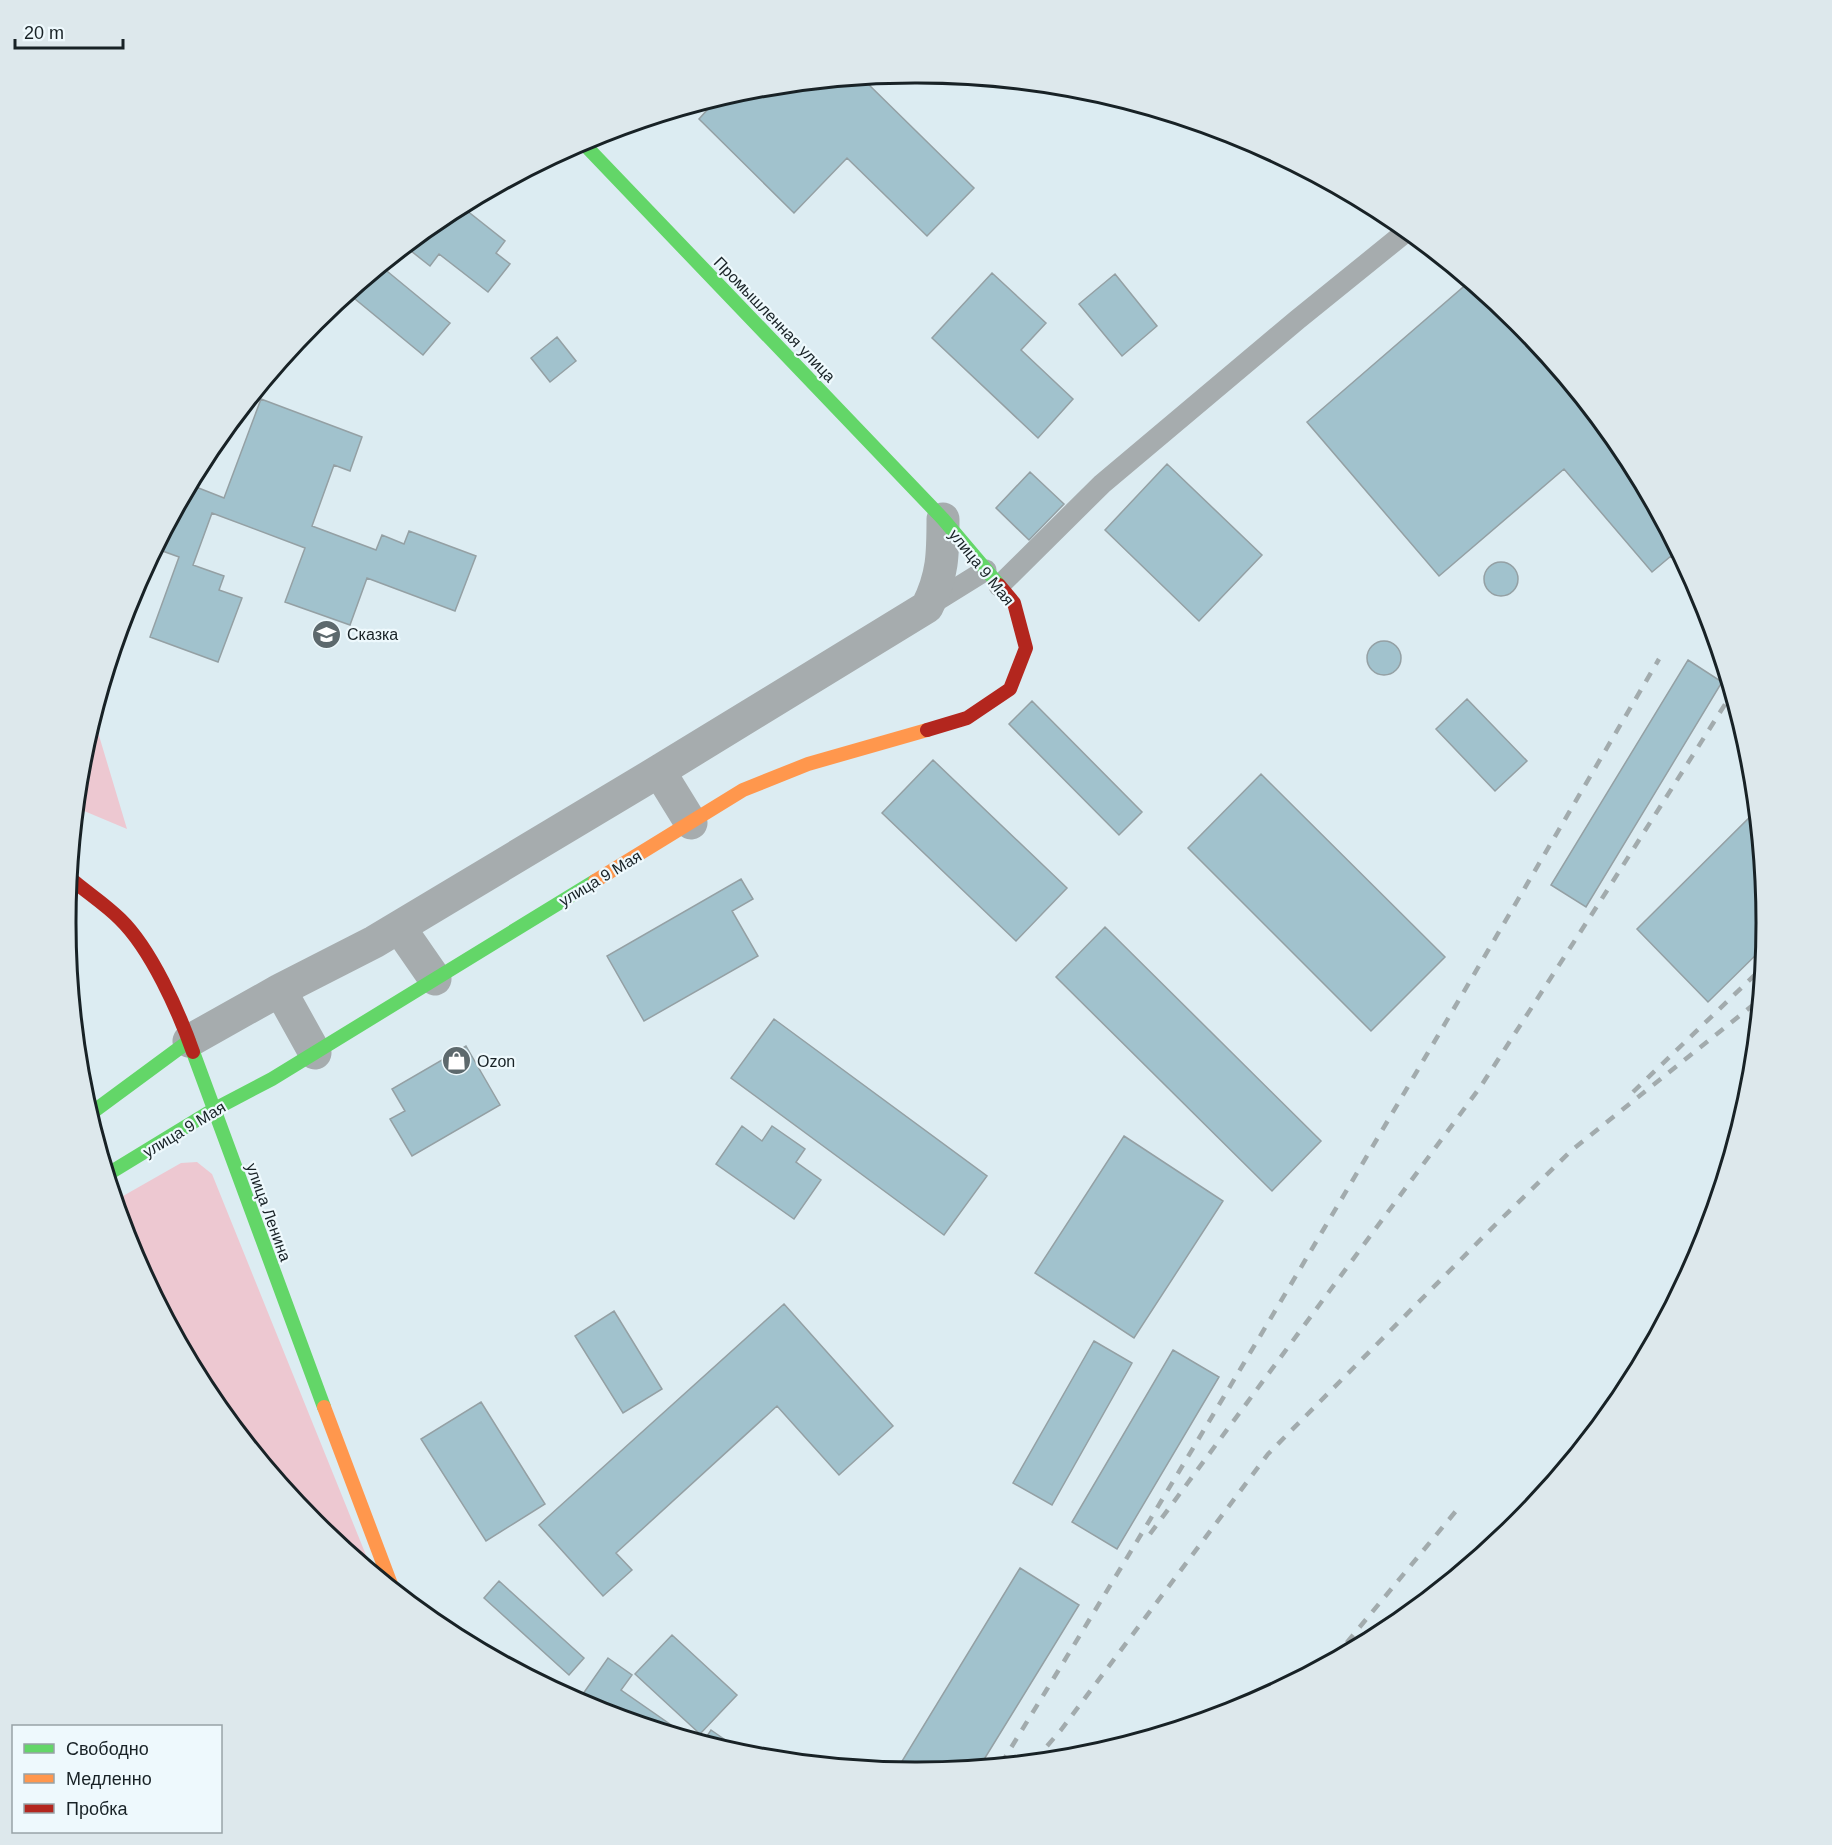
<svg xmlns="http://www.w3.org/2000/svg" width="1832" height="1845" viewBox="0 0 1832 1845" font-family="Helvetica,sans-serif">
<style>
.green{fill:#edc8d1}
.building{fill:#a1c2cd;stroke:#94a0a4;stroke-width:1.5}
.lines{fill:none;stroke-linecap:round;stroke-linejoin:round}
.lane{stroke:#a6acae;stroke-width:21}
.street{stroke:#a6acae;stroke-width:33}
.fast{stroke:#63d668;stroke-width:14}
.slow{stroke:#ff974d;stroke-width:14}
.jam{stroke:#b3261e;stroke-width:14}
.rail{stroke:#a2abad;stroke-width:4.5;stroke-dasharray:10 10;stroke-linecap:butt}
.labels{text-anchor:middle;stroke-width:4.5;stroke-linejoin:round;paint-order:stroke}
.street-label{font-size:16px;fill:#182226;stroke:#eef9fd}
.poi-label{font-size:16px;fill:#182226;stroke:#eef9fd;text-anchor:start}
.rim{fill:none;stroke:#182226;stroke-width:3}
</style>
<rect width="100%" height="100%" fill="#dcecf2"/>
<!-- green -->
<path class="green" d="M94 719 127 829 77 808 82 756Z
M197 1162 212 1174 372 1570 315 1523 209 1394 131 1247 116 1200 181 1163Z"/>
<!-- building -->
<path class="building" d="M862 78 974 188 927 236 847 158 794 213 699 119 718 98 751 89Z
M461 206 505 241 496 253 510 264 488 292 439 254 430 266 406 247 444 216Z
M382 267 450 323 423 355 349 294Z
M992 273 1046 323 1021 350 1073 399 1038 438 932 338Z
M1115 274 1157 326 1122 356 1079 304Z
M1469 282 1517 322 1623 451 1693 582 1671 556 1652 572 1564 469 1439 576 1307 422Z
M557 337 576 361 550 382 531 358Z
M261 399 362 437 350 471 334 465 312 526 376 550 382 535 404 544 409 531 476 556 455 611 367 578 350 625 285 602 305 548 212 513 193 565 224 576 219 590 242 598 218 662 150 637 179 557 157 549 191 485 224 498Z
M1167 464 1262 555 1199 621 1105 530Z
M1030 472 1064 504 1029 540 996 508Z
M1484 579a17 17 0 1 1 34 0a17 17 0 1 1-34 0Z
M1367 658a17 17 0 1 1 34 0a17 17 0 1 1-34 0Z
M1688 660 1722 682 1586 907 1551 885Z
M1467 699 1527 761 1495 791 1436 729Z
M1032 701 1142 812 1119 835 1009 724Z
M933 760 1067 888 1016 941 882 813Z
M1261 774 1445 957 1371 1031 1188 848Z
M1755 812 1766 922 1764 947 1708 1002 1637 929Z
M741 879 753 899 732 911 758 956 644 1021 607 956Z
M1105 927 1321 1141 1272 1191 1056 977Z
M774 1019 987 1176 944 1235 731 1078Z
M466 1046 500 1105 412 1156 390 1119 405 1111 392 1089Z
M742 1126 762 1141 772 1126 805 1149 796 1162 821 1180 794 1219 716 1164Z
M1124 1136 1223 1201 1134 1338 1035 1273Z
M784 1304 893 1426 839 1475 777 1406 616 1553 632 1570 603 1596 539 1525Z
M614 1311 662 1389 623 1413 575 1336Z
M1094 1341 1132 1363 1052 1505 1013 1483Z
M1173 1350 1219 1377 1117 1549 1072 1522Z
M481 1402 545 1504 486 1541 421 1439Z
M1020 1568 1079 1605 980 1766 916 1772 896 1771Z
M499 1581 584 1658 569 1675 484 1598Z
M672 1635 737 1695 700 1734 635 1674Z
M608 1658 632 1675 621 1690 690 1738 590 1708 578 1701Z
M711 1730 747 1755 703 1742Z"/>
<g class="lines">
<!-- lane -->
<path class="lane" d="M999 586 1102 484 1297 320 1407 231
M928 606 986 570"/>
<!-- street -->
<path class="street" d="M659 771 691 823
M399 927 435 979
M280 990 315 1053
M189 1041 280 990 374 942 659 771 927 607C943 576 943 553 943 519"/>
<!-- fast -->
<path class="fast" d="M582 142 943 519 999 585
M193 1052 324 1407
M90 1114 189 1041
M108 1174 213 1110 272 1079 595 881"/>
<!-- slow -->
<path class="slow" d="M595 881 743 790 808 764 927 730
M324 1407 392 1587"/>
<!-- jam -->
<path class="jam" d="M927 730 967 718 1010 689 1026 648 1014 603 999 585
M70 878C86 892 105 904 120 919 151 949 179 1012 193 1052"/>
<!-- rail -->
<path class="rail" d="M1633 1092 1761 969
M1150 1534 1481 1086 1601 900 1731 695
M1334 1658 1456 1511
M1034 1761 1061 1730 1268 1454 1497 1223 1572 1150 1758 1001
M1001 1764C1226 1399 1442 1029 1659 659"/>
</g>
<!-- icons -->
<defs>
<symbol id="school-disc" viewBox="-11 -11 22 22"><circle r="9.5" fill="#5d696d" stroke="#eef9fd"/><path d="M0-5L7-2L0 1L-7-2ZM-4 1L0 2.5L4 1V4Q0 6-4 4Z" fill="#fff"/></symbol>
<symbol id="shop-disc" viewBox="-11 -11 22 22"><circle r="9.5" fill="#5d696d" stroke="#eef9fd"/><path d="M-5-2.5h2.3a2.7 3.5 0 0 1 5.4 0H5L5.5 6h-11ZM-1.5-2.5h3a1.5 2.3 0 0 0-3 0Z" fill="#fff"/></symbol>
</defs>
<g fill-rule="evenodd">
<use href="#school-disc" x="310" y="618" width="33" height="33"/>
<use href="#shop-disc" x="440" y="1044" width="33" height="33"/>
</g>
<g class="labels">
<!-- street labels -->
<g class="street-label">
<text transform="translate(775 319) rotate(46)" y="6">Промышленная улица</text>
<text transform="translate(982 567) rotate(51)" y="6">улица 9 Мая</text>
<text transform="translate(600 878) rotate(-31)" y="6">улица 9 Мая</text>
<text transform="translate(184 1129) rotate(-31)" y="6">улица 9 Мая</text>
<text transform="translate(269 1212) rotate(70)" y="6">улица Ленина</text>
</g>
<!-- poi labels -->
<g class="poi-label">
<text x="347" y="640">Сказка</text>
<text x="477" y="1067">Ozon</text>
</g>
</g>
<!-- crop -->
<path d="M0 0H1832V1845H0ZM915 83H917A839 839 0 0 1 1756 922V923A839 839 0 0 1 917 1762H915A839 839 0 0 1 76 923V922A839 839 0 0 1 915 83Z" fill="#dde8ec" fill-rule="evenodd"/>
<path class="rim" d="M915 83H917A839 839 0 0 1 1756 922V923A839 839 0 0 1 917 1762H915A839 839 0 0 1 76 923V922A839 839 0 0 1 915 83Z"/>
<!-- legend -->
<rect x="12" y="1725" width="210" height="108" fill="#eef9fd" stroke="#98a3a7" stroke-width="1.5"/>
<rect x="24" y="1744" width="30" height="9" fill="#63d668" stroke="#98a3a7" stroke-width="1.5"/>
<text x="66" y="1755" font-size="18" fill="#182226">Свободно</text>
<rect x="24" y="1774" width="30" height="9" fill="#ff974d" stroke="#98a3a7" stroke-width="1.5"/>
<text x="66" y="1785" font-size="18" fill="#182226">Медленно</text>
<rect x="24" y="1804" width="30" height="9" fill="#b3261e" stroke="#98a3a7" stroke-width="1.5"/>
<text x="66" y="1815" font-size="18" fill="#182226">Пробка</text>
<!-- scale -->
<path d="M15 39v9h108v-9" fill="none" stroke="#182226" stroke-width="3"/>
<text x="24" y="39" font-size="18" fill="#182226" stroke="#eef9fd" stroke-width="4.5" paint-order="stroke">20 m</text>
</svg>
